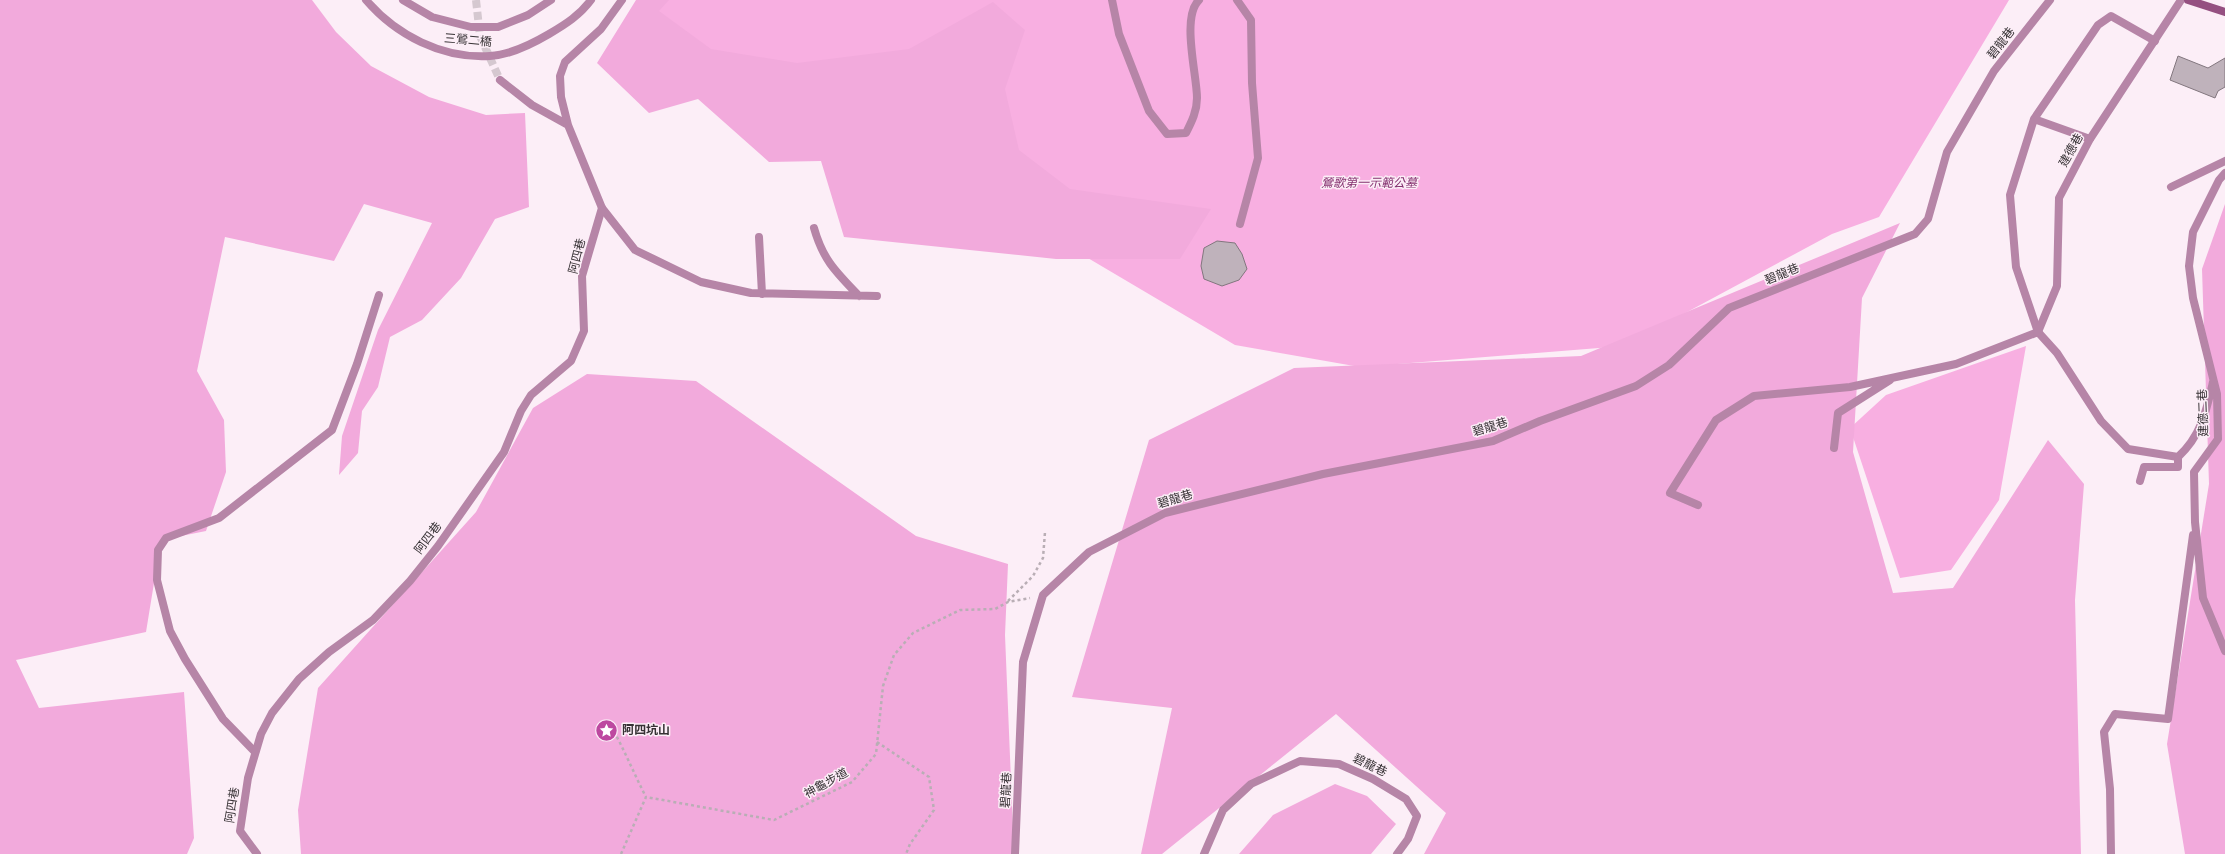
<svg xmlns="http://www.w3.org/2000/svg" width="2225" height="854" viewBox="0 0 2225 854" font-family="'IBM Plex Serif','Noto Sans TC',serif">
<style>
.green{fill:#f8afe1}
.forest{fill:#f2aadc}
.building{fill:#bfb2bb;stroke:#82767e}
.lines{fill:none;stroke-linecap:round;stroke-linejoin:round}
.minor-tunnel{stroke:#d5c8d0;stroke-width:8;stroke-dasharray:8 4;stroke-linecap:butt}
.path{stroke:#b9aeb5;stroke-width:2.5;stroke-dasharray:3 3;stroke-linecap:butt}
.service{stroke:#b685a7;stroke-width:8}
.minor{stroke:#b685a7;stroke-width:8}
.tertiary{stroke:#b685a7;stroke-width:8}
.secondary{stroke:#955081;stroke-width:8}
.labels{text-anchor:middle;stroke-width:3;stroke-linejoin:round;paint-order:stroke}
.street-label{font-size:12px;fill:#373235;stroke:#fceef7}
.park-label{font-size:12px;font-style:italic;fill:#853270;stroke:#fceef7}
.poi-label{font-size:12px;font-weight:bold;fill:#373235;stroke:#fceef7;text-anchor:start}
</style>
<rect width="100%" height="100%" fill="#fceef7"/>
<!-- green -->
<path class="green" d="M643 0H2009L1879 217 1832 234 1624 346 1360 367 1235 345 1005 209 670 80Z
M2026 346 1999 500 1951 570 1900 578 1850 428 1886 395Z"/>
<!-- forest -->
<path class="forest" d="M0 0H312L336 32 371 66 429 97 486 115 525 113 529 207 495 219 461 278 422 320 390 337 378 387 362 411 358 453 339 475 342 436 378 330 432 223 364 204 334 261 225 237 197 371 224 420 226 472 206 531 161 540 146 632 16 660 39 708 184 692 194 838 187 854H0Z
M636 0H669L659 11 711 49 797 63 909 49 993 2 1025 30 1005 89 1019 150 1070 189 1211 209 1180 259H1056L844 237 821 161 769 162 698 99 649 113 597 63Z
M2225 204V854H2185L2167 744 2209 484 2202 269Z
M1900 223 1862 298 1853 452 1893 593 1953 588 2048 440 2084 484 2075 600 2081 854H1424L1446 813 1336 714 1162 854H1141L1172 708 1072 697 1149 440 1294 368 1581 356Z
M587 374 696 381 916 536 1008 564 1005 635 1014 854H301L298 810 318 688 476 512 533 408Z
M1335 784 1367 796 1396 824 1371 854H1239L1273 815Z"/>
<!-- building -->
<path class="building" d="M2178 56 2208 68 2225 58V87L2218 91 2215 98 2170 80Z
M1217 241 1235 243 1242 254 1247 269 1239 280 1222 286 1204 279 1201 266 1204 248Z"/>
<g class="lines">
<!-- minor-tunnel -->
<path class="minor-tunnel" d="M476 0 480 36 500 80"/>
<!-- path -->
<path class="path" d="M1008 601 1033 576 1043 558 1045 532
M608 721C623 746 633 772 646 797
M877 742 929 777 934 810 910 844 906 854
M621 854 646 797 774 820 852 782 876 754 883 686 894 655 913 633 960 610 995 609 1008 602 1030 598"/>
<!-- service -->
<path class="service" d="M1112 0 1119 34 1149 111 1167 134 1186 133C1192 121 1197 111 1197 98 1197 75 1181 17 1199 0
M1237 0 1251 20 1252 83 1258 158 1240 224
M2155 41 2111 16 2098 25 2034 119 2010 195 2016 267 2038 332 2057 353 2101 421 2128 449 2178 457C2201 436 2206 412 2213 382
M2034 119 2090 139
M2225 173 2219 180 2193 232 2189 266 2193 298 2217 394 2218 439 2194 472 2195 522 2203 598 2225 651
M2171 187 2225 161
M602 208 635 250 701 282 751 293 877 296
M814 228C823 260 836 272 859 296
M759 237 762 294
M1834 448 1838 413 1890 380
M2140 481 2144 467H2178V457
M1698 505 1670 493 1716 420 1754 396 1850 387 1956 364 2038 332
M255 752 223 719 185 659 170 631 157 580 158 550 166 538 219 518 332 430 357 364 379 295
M2111 854 2110 789 2104 732 2115 714 2168 719 2193 535"/>
<!-- minor -->
<path class="minor" d="M500 80 532 105 568 125
M2038 332 2057 286 2059 198 2090 139 2181 0
M257 854 240 831 248 778 261 734 272 713 299 679 329 652 373 620 410 581 438 546 504 452 521 411 531 395 571 361 584 331 582 276 602 208 568 125 561 97 560 76 565 62 601 29 622 0
M1015 854 1023 662 1043 595 1089 552 1165 513 1323 474 1493 441 1540 421 1636 386 1669 365 1729 308 1915 234 1928 219 1947 152 1994 71 2050 0
M1204 854 1223 810 1251 784 1300 761 1339 764 1373 779 1406 799 1417 816 1408 839 1397 854"/>
<!-- tertiary -->
<path class="tertiary" d="M366 0C396 35 442 59 490 56 510 55 532 44 549 34 566 24 580 15 591 0
M403 0 432 17 471 27H498L528 15 551 0"/>
<!-- secondary -->
<path class="secondary" d="M2188 0 2225 12"/>
</g>
<!-- icons -->
<defs>
<symbol id="sight-disc" viewBox="-11 -11 22 22"><circle r="9.5" fill="#bd48a0" stroke="#fceef7"/><path d="M0-6L1.8-2.2L6-1.7L2.9 1.2L3.7 5.4L0 3.3L-3.7 5.4L-2.9 1.2L-6-1.7L-1.8-2.2Z" fill="#fff"/></symbol>
</defs>
<g fill-rule="evenodd">
<use href="#sight-disc" x="594" y="718" width="25" height="25"/>
</g>
<g class="labels">
<!-- street labels -->
<g class="street-label">
<text transform="translate(468 40) rotate(5)" y="4">三鶯二橋</text>
<text transform="translate(2001 43) rotate(-52)" y="4">碧龍巷</text>
<text transform="translate(2071 150) rotate(-61)" y="4">建德巷</text>
<text transform="translate(577 256) rotate(-76)" y="4">阿四巷</text>
<text transform="translate(1782 274) rotate(-22)" y="4">碧龍巷</text>
<text transform="translate(2203 413) rotate(-92)" y="4">建德二巷</text>
<text transform="translate(1490 427) rotate(-17)" y="4">碧龍巷</text>
<text transform="translate(1175 499) rotate(-17)" y="4">碧龍巷</text>
<text transform="translate(428 538) rotate(-53)" y="4">阿四巷</text>
<text transform="translate(1370 765) rotate(26)" y="4">碧龍巷</text>
<text transform="translate(826 783) rotate(-29)" y="4">神龜步道</text>
<text transform="translate(1006 790) rotate(-87)" y="4">碧龍巷</text>
<text transform="translate(232 805) rotate(-81)" y="4">阿四巷</text>
</g>
<!-- park labels -->
<g class="park-label">
<text x="1369" y="187">鶯歌第一示範公墓</text>
</g>
<!-- poi labels -->
<g class="poi-label">
<text x="622" y="734">阿四坑山</text>
</g>
</g>
</svg>
